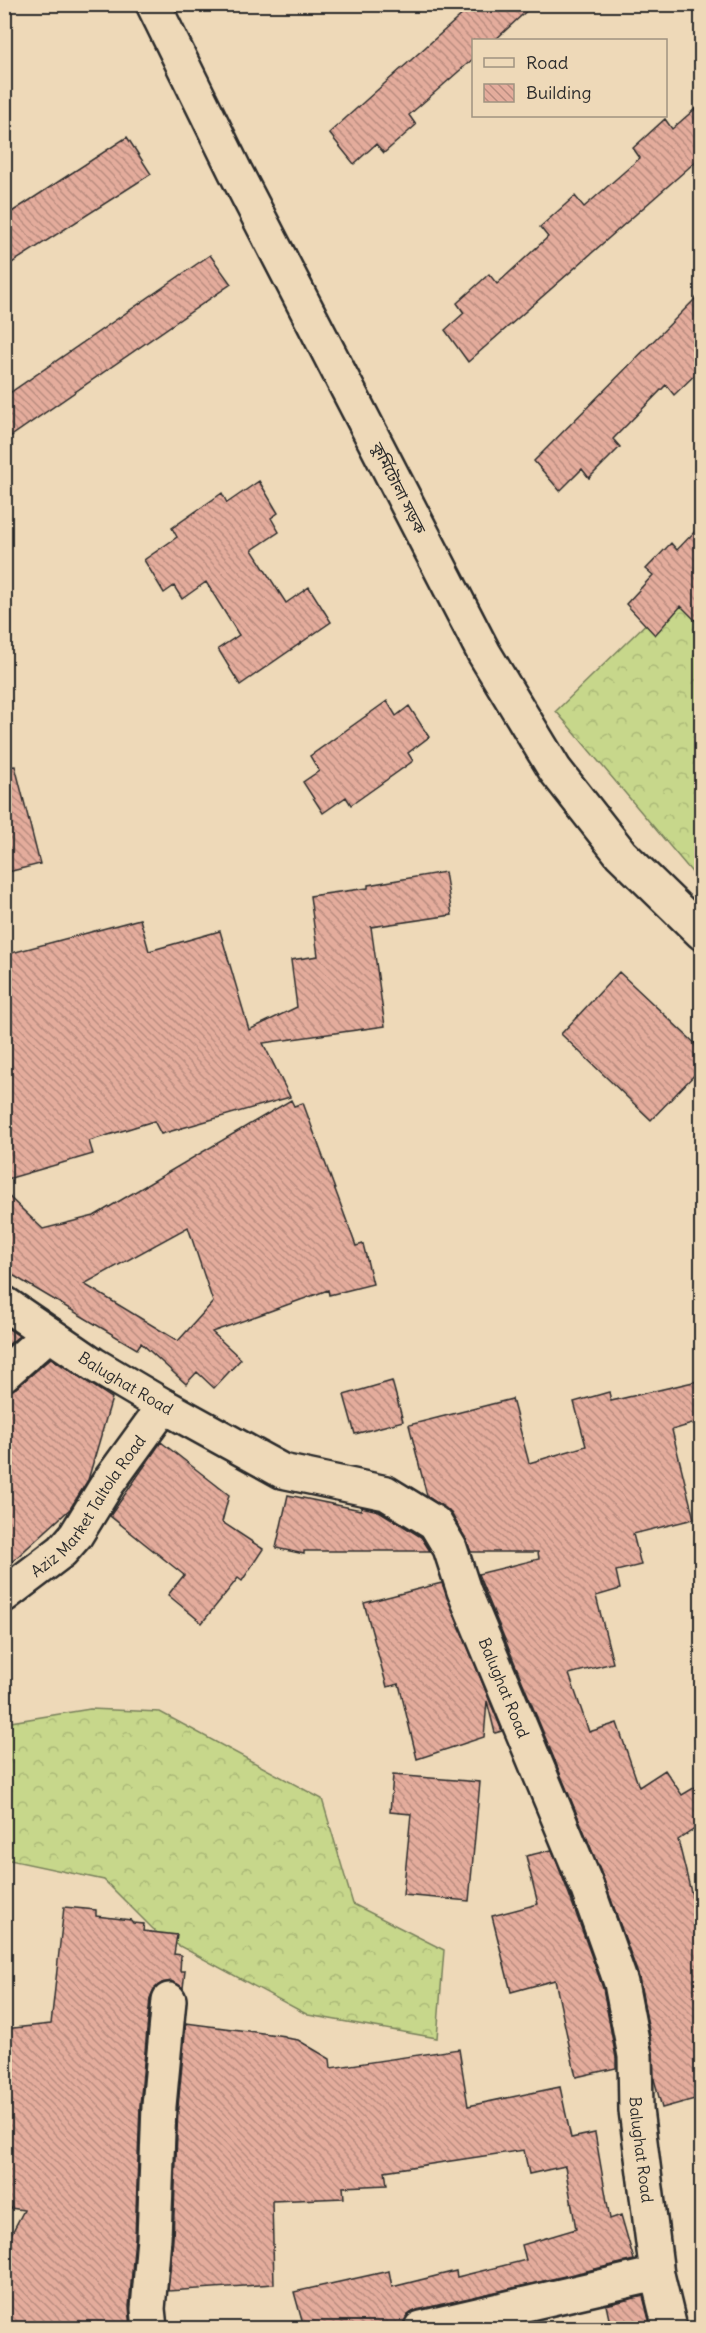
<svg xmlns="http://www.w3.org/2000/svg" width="706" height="2333" viewBox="0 0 706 2333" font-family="Delius,'Noto Sans Bengali',sans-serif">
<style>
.forest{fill:url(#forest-crowns);stroke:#79815b;stroke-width:1.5}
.building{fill:url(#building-back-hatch);stroke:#2b2b2b;stroke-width:1.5;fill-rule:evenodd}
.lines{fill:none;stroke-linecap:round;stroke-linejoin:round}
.minor-casing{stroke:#2b2b2b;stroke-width:38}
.minor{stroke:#eed9b8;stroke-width:33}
.labels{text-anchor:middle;stroke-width:5;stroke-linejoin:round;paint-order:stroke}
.street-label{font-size:16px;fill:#2b2b2b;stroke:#eed9b8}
</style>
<defs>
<pattern id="forest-crowns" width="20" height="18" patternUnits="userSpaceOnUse" patternTransform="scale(1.5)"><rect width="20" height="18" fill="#c7d78b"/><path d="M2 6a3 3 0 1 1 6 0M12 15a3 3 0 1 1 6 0" fill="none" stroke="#abb978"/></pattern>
<pattern id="building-back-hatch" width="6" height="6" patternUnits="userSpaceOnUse" patternTransform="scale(1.5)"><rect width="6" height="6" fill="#e4ac9c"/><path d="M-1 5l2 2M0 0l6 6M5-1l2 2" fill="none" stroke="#b98c7f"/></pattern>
</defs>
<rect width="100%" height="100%" fill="#eed9b8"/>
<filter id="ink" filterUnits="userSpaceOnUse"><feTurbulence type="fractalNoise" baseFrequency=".0167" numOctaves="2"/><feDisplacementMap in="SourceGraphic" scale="12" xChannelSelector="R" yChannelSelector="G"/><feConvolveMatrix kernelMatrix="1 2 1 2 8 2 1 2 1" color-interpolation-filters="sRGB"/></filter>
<g filter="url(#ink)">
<!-- forest -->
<path class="forest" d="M701 570V883L556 711Z
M90 1709 160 1712 322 1799 353 1904 444 1950 437 2038 308 2015 159 1935 104 1880 5 1859V1723Z"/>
<!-- building -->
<path class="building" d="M474 4H534L495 40H474V58L409 115 416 125 384 153 376 144 354 164 329 133Z
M702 103V156L468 362 445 330 464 313 457 303 489 274 497 284 548 237 540 227 575 196 584 207 640 158 633 148 665 119 672 129Z
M127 137 151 174 4 268V217Z
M210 255 231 284 4 441V397Z
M702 292V368L674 395 666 385 613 439 620 447 589 478 582 469 560 491 534 461Z
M259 481 278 513 271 518 279 532 252 550 286 603 309 587 331 622 240 685 218 649 239 635 206 582 182 599 174 586 164 593 144 560 177 537 172 528 222 493 227 503Z
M702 524V627L681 606 655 635 626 604 653 575 646 569 671 543 677 550Z
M387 701 396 716 409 706 429 737 408 753 413 761 351 805 346 797 323 813 303 782 319 771 310 756Z
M15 766 40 864 4 873V767Z
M445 872 452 915 371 927 385 1026 263 1043 290 1097 161 1134 154 1121 89 1141 93 1154 4 1180V955L140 919 149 951 220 931 249 1030 297 1007 291 960 318 956 310 896 368 888V885Z
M619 972 702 1050V1067L651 1120 561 1034Z
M291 1100 294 1106 303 1103 356 1246 363 1244 373 1284 329 1295 328 1290 212 1332 241 1359 214 1388 197 1372 186 1384 141 1343 137 1349 4 1270V1192L43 1229 94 1216ZM188 1227 213 1302 178 1341 84 1284Z
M4 1326 19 1336 4 1348Z
M51 1358 112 1398 88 1480 70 1509 4 1569V1392L16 1388Z
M702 1380V1421L672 1430 694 1519 633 1534 641 1565 616 1571 620 1589 596 1596 613 1663 569 1674 589 1732 617 1723 639 1787 665 1770 682 1795 702 1783V1824L678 1840 702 1936V2097L662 2108 654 2079 653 2053 639 1977 604 1880 478 1574 539 1559 538 1552H471L466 1539 451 1513 427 1496 409 1425 512 1399 529 1463 586 1446 574 1402 609 1392 611 1401Z
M392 1381 403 1421 355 1434 344 1395Z
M161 1442 229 1495 222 1522 263 1549 242 1581 238 1578 202 1623 168 1595 184 1575 110 1516Z
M288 1495 361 1510V1507L379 1511 421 1537 430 1551H304V1554L276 1548Z
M442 1583 502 1731 495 1733 487 1701 484 1737 417 1759 399 1684 387 1687 364 1603Z
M393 1775 480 1782 469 1901 403 1895 411 1814 390 1812Z
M552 1850 569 1894 603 1988 616 2058V2068L576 2077 555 1980 511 1992 492 1916 538 1904 526 1856Z
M64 1907 96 1910V1916L131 1920 133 1923 144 1924 143 1931 177 1935 174 1954 181 1955 180 1971H185L183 1988 171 1981 162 1983 154 1989 150 1998 140 2105 135 2237 129 2307 131 2328H4V2248L24 2210 4 2207V2029L51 2024Z
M186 2023 285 2036 286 2038 298 2040 330 2059 331 2068 459 2049 468 2106 560 2087 571 2138 595 2133 610 2219 621 2215 634 2260 417 2310 408 2315 403 2326 390 2328H304L294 2292 389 2271 392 2287 456 2271 457 2277 526 2260 522 2245 576 2229 565 2166 529 2174 524 2150 385 2171 387 2185 343 2187 344 2198 272 2201 274 2284 168 2291 173 2239 178 2107Z
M643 2296 651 2328H611L606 2305Z"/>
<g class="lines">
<defs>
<g id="minor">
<path d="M153 4 235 171 484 653 555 770 621 854 702 933"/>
<path id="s1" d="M4 1303 93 1364 164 1406 282 1471 386 1493 435 1523 450 1548 464 1591 587 1887 621 1983 635 2056 636 2110 657 2274 670 2328"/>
<path d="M4 1374 49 1334"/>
<path id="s2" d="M4 1595 62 1551 76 1535 108 1483 164 1406"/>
<path d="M150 2328 148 2309 154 2238 159 2106 169 2000"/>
<path d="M421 2328 657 2274"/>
</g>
</defs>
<!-- minor casing -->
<use href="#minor" class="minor-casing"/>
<!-- minor -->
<use href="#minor" class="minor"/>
</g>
</g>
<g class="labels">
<!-- street labels -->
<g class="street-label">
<text transform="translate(399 488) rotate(63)" y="6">কুর্মিটোলা সড়ক</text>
<text dy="6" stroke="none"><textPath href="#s1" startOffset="146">Balughat Road</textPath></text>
<text dy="6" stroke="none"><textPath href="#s2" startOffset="124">Aziz Market Taltola Road</textPath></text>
<text dy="6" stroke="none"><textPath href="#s1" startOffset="668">Balughat Road</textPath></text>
<text dy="6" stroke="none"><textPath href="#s1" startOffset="1154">Balughat Road</textPath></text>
</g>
</g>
<!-- margin -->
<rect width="706" height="2333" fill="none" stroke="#eed9b8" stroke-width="24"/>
<rect x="12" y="12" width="682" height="2309" fill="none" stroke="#2b2b2b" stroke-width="2" filter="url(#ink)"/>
<!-- legend -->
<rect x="472" y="39" width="195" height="78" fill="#eed9b8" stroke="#a09380" stroke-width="1.5"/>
<rect x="484" y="58" width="30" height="9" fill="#eed9b8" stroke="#a09380" stroke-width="1.5"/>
<text x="526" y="69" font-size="18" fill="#2b2b2b">Road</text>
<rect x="484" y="84" width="30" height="18" fill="url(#building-back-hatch)" stroke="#a09380" stroke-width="1.5"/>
<text x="526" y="99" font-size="18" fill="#2b2b2b">Building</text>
</svg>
